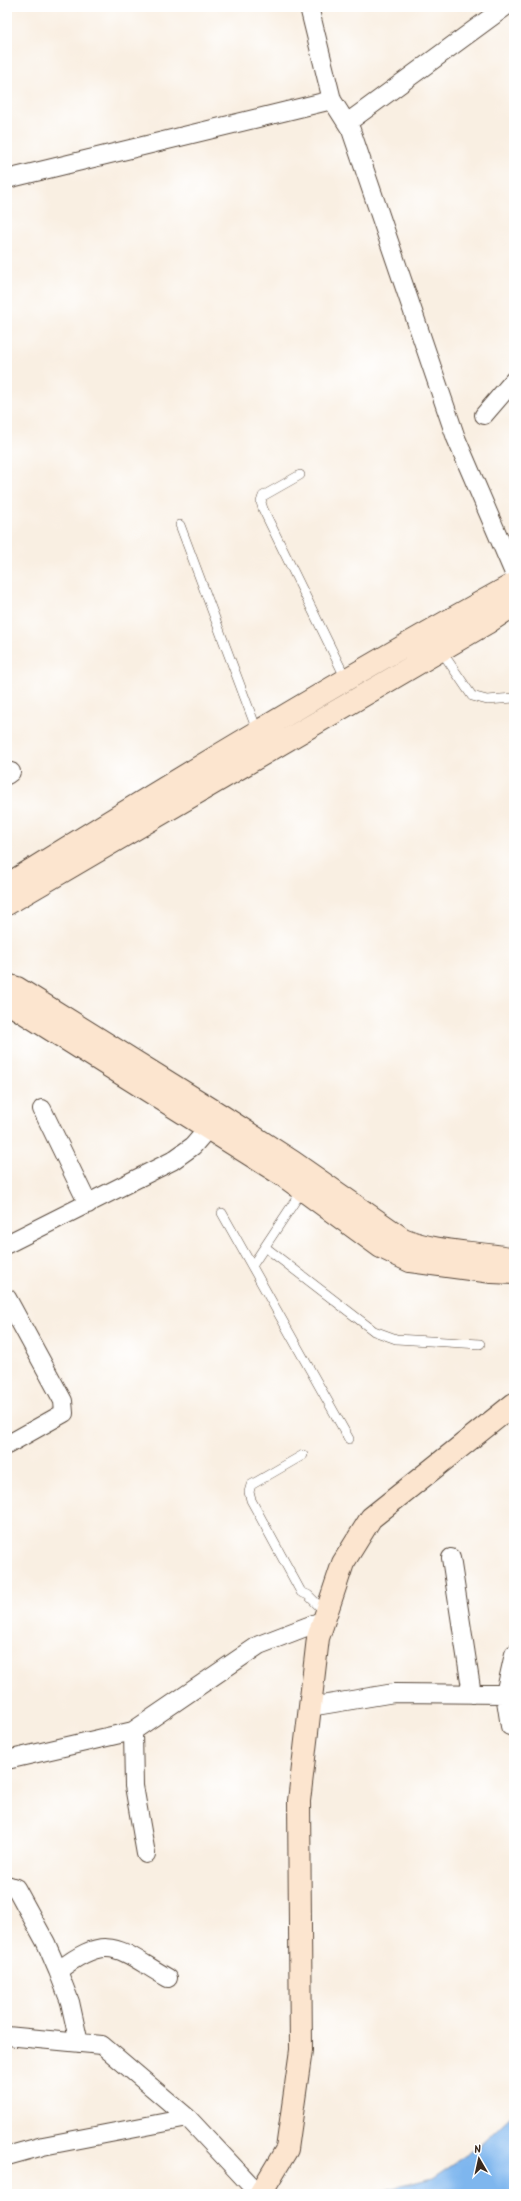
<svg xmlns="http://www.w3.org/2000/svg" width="521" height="2201" viewBox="0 0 521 2201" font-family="Kalam,sans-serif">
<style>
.water{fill:#7eb6ee;stroke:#5c7086}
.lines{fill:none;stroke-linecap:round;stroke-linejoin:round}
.lane-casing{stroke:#58483b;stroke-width:10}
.street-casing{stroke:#58483b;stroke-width:20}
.secondary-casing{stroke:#58483b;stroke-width:24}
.lane{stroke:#fff;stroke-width:9}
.street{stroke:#fff;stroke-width:18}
.secondary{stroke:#fce5cf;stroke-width:22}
</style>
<rect width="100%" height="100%" fill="#fff"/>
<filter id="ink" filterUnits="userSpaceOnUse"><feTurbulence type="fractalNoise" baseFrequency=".025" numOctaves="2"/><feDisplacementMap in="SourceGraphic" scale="8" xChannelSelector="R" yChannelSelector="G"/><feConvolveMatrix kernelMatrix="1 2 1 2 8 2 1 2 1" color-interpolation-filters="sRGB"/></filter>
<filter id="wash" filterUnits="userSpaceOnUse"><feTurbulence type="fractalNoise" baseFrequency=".012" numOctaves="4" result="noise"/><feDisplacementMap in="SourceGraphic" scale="16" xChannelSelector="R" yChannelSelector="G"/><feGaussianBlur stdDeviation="0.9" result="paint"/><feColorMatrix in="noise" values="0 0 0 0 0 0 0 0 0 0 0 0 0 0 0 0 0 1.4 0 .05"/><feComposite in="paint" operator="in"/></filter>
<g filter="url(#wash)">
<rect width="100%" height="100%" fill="#f9efe2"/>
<!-- water -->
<path class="water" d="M514 2113V2194H370L432 2178 478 2147Z"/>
</g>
<g filter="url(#ink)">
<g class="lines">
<defs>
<path id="lane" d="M300 475 263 496 261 502 263 509 347 681
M180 525 258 733
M440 649 472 696 487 700 514 698
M222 1213 349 1439
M265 1247 374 1331 396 1339 480 1344
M252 1266 303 1189
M303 1455 251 1485 249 1492 251 1500 301 1592 308 1595 325 1612"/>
<path id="street" d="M309 7 332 100 351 130 456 438 514 573
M347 123 505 7
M7 179 332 100
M484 415 514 380
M7 775 11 772
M42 1109 88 1204
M7 1244 172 1161 193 1146 217 1118
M7 1298 63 1401 64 1413 7 1445
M451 1558 472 1694
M505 1694 510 1726 514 1727
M310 1707 394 1693 505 1694 514 1654
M133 1731 134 1786 146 1854
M7 1760 133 1731 259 1645 324 1620
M7 1885 16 1888 46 1943 58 1971 70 2002 79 2043
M58 1971C109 1931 119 1950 168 1978
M7 2036 102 2045 188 2118
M7 2156 43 2146 188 2118 259 2194"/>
<path id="secondary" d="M7 885C174 781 342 679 514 584
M7 904 487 623 514 605
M7 985 17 988 222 1116 293 1162 403 1239C439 1254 477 1251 514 1259
M7 1002 284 1176 381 1247 410 1261 492 1272 514 1273
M260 2194 287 2149 301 2050 299 1801 318 1638 343 1563 371 1518 514 1404"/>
</defs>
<!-- lane casing -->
<use href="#lane" class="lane-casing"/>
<!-- street casing -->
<use href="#street" class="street-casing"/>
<!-- secondary casing -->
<use href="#secondary" class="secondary-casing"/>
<!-- lane -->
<use href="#lane" class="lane"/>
<!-- street -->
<use href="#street" class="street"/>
<!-- secondary -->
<use href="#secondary" class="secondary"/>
</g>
</g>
<!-- margin -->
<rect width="521" height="2201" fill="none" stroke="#fff" stroke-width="24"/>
<!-- north arrow -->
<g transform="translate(479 2159) rotate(351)" stroke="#ffffff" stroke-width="3" paint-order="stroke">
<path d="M0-3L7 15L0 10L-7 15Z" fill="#3b2a1e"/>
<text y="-6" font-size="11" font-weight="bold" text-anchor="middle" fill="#3b2a1e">N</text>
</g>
</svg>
